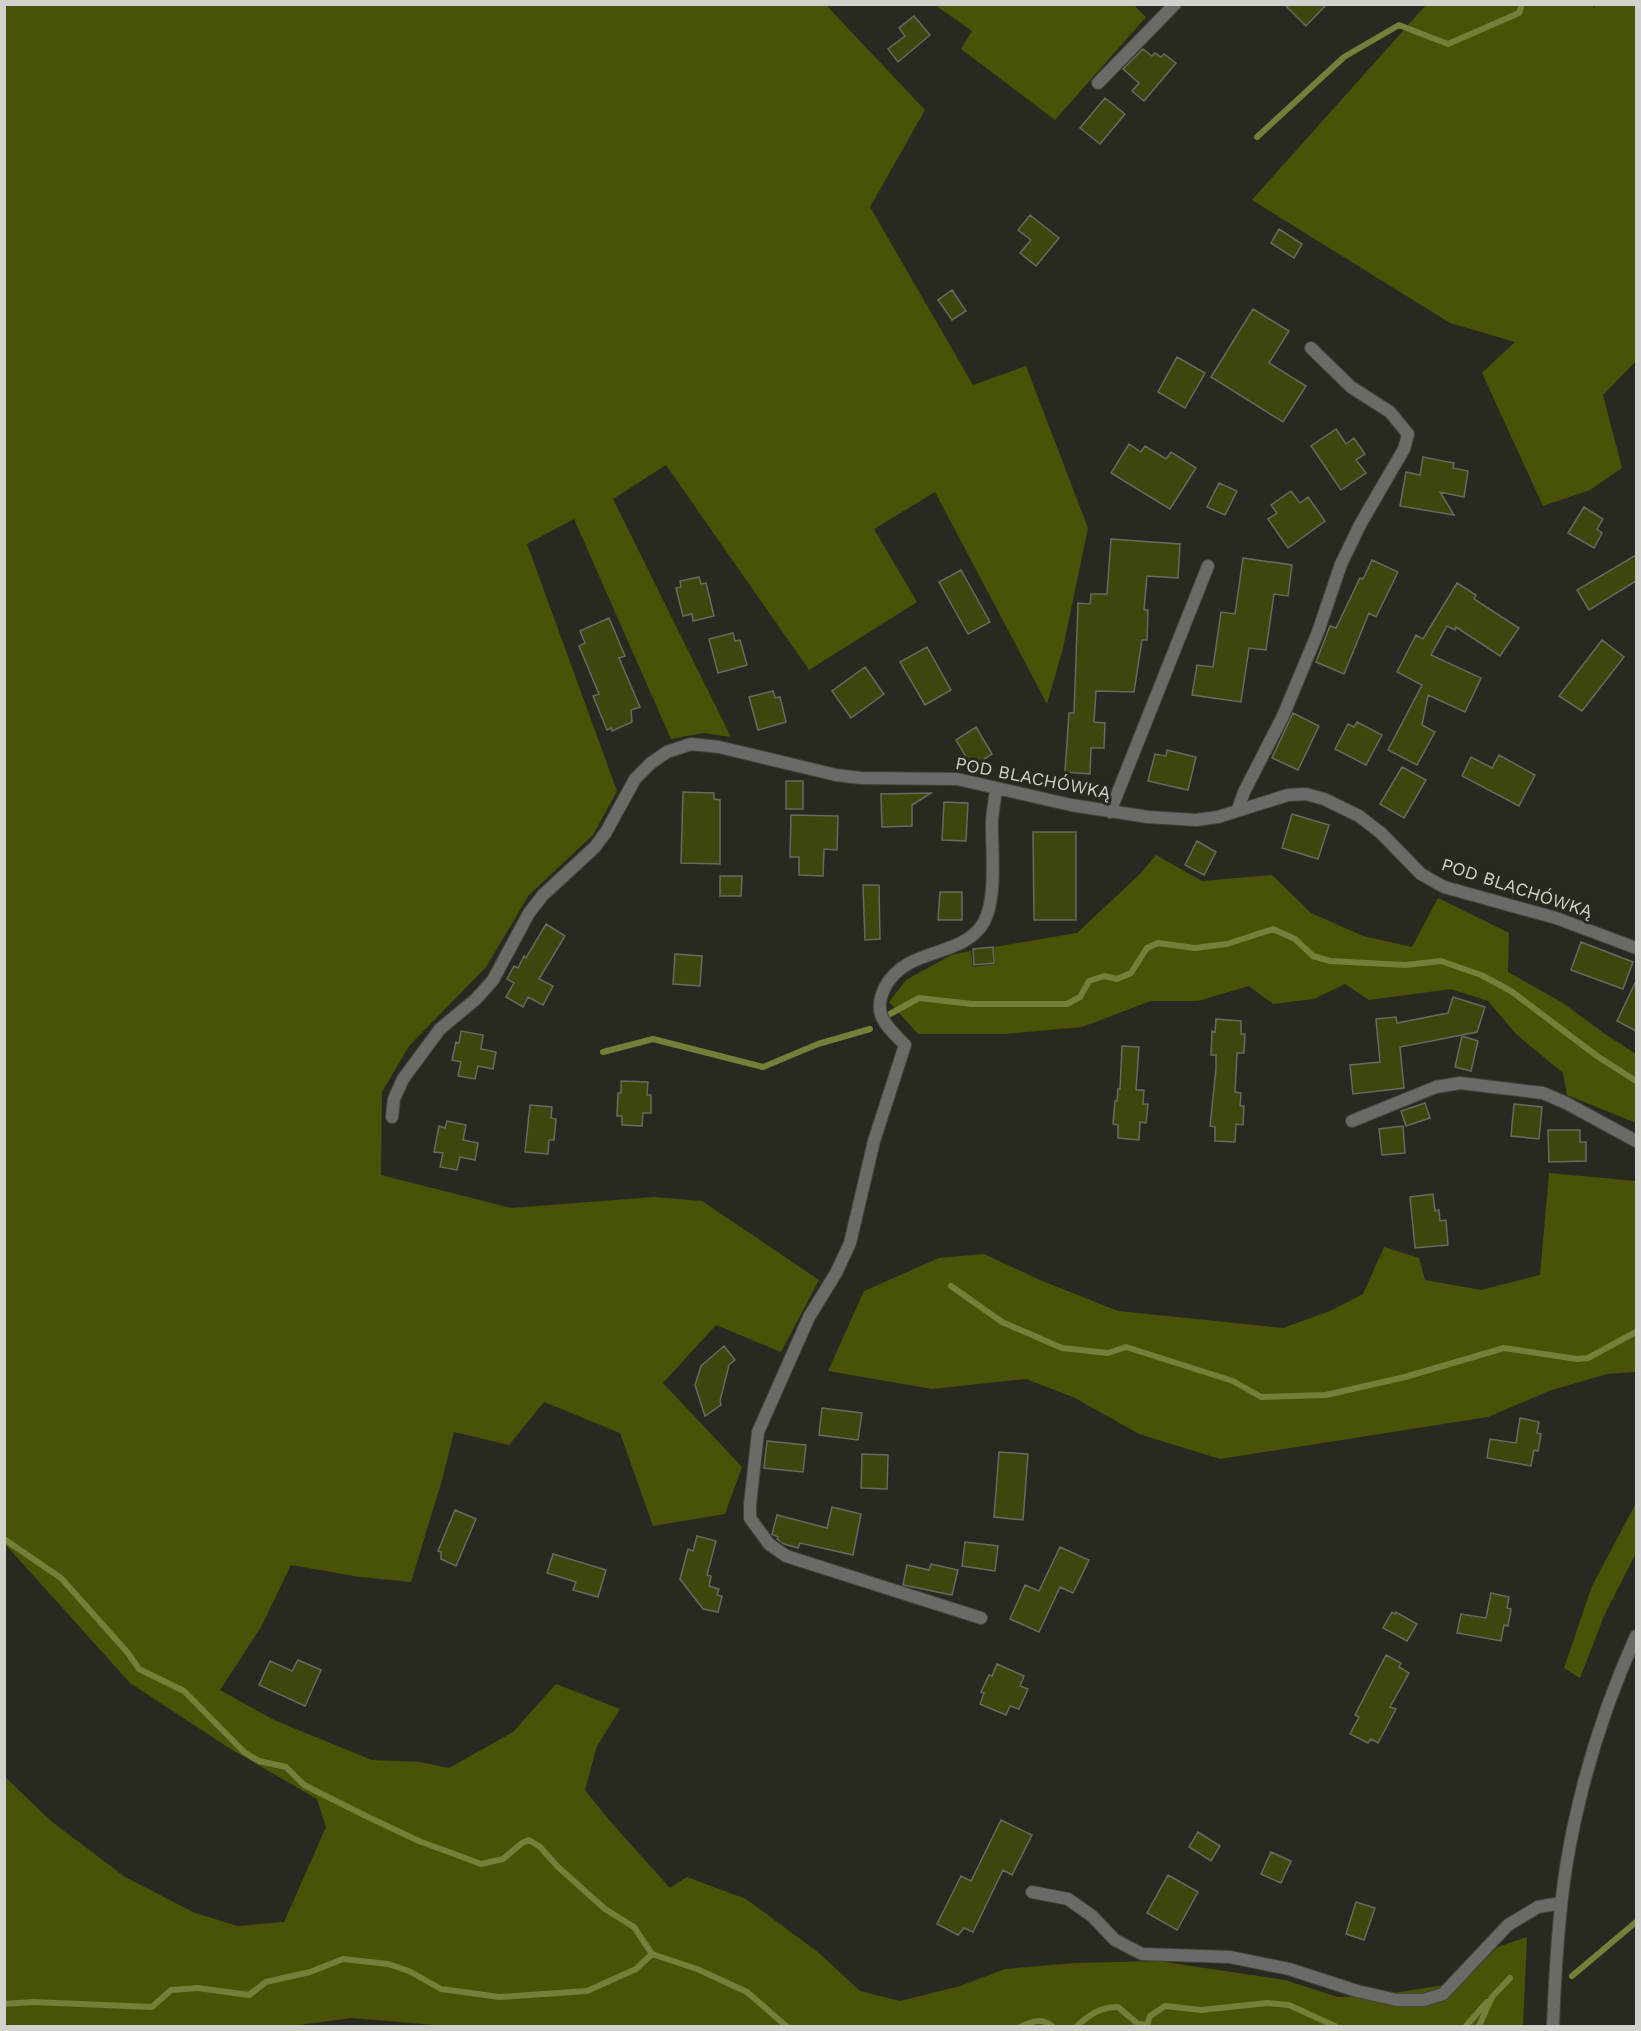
<svg xmlns="http://www.w3.org/2000/svg" width="1641" height="2031" viewBox="0 0 1641 2031" font-family="'Work Sans',sans-serif">
<style>
.green{fill:#4a5207}
.lines{fill:none;stroke-linecap:round;stroke-linejoin:round}
.stream{stroke:#757f39;stroke-width:6}
.building{fill:#3e450d;stroke:#686a60;stroke-width:1.5}
.minor-casing{stroke:#43453c;stroke-width:14}
.tertiary-casing{stroke:#43453c;stroke-width:14}
.minor{stroke:#6a6b66;stroke-width:12}
.tertiary{stroke:#6a6b66;stroke-width:12}
.labels{text-anchor:middle;stroke-width:6;stroke-linejoin:round;paint-order:stroke}
.street-label{font-size:18px;fill:#d1d2cc;stroke:#282a21}
</style>
<rect width="100%" height="100%" fill="#282a21"/>
<!-- green -->
<path class="green" d="M4 5H826L925 110 870 207 973 385 1026 366 1088 528 1063 648 1047 704 935 492 874 529 917 602 809 670 666 465 613 499 731 737 703 733 671 739 574 519 527 544 617 791 593 835 529 895 486 967 409 1046 382 1092 381 1175 511 1208 654 1197 702 1201 819 1280 781 1352 716 1325 663 1383 742 1467 725 1514 653 1526 620 1433 544 1402 509 1445 454 1432 442 1480 411 1582 360 1577 291 1565 261 1627 220 1690 274 1720 372 1760 420 1762 449 1768 513 1732 556 1684 620 1709 597 1746 585 1790 609 1820 670 1888 687 1877 746 1899 819 1953 860 1991 900 2001 960 1986 1005 1969 1075 1963 1158 1961 1285 1980 1338 1997 1375 1996 1462 1982 1498 1947 1527 1937 1523 2026H446L352 2018 292 2026H14L5 2024V1777L51 1821 125 1877 195 1913 238 1926 284 1922 326 1827 317 1799 229 1748 130 1683 5 1544Z
M935 5H1134L1146 17 1055 120 961 49 972 31Z
M1426 5H1594L1592 9 1597 5H1636V361L1603 395 1622 468 1590 490 1543 506 1482 373 1515 342 1450 323 1252 200Z
M1156 855 1202 881 1272 875 1311 913 1363 936 1412 947 1438 898 1509 933 1508 972 1563 1003 1605 1034 1636 1054V1123L1567 1095 1563 1073 1516 1034 1488 1001 1451 989 1369 1000 1345 984 1314 999 1273 1004 1249 986 1198 1001H1151L1082 1027 1005 1034H918L889 1002 906 980 951 955 971 951 973 967 995 964 994 947 1077 933 1140 874Z
M1549 1173 1636 1181V1372L1607 1374 1549 1391 1488 1417 1220 1459 1139 1434 1075 1398 1026 1379 932 1389 828 1371 864 1291 939 1258 984 1254 1040 1280 1118 1311 1283 1328 1330 1311 1363 1294 1384 1247 1419 1258 1425 1280 1481 1290 1540 1275Z
M1636 1503V1553L1604 1616 1580 1678 1564 1668 1592 1586Z"/>
<g class="lines">
<!-- stream -->
<path class="stream" d="M1257 137 1344 57 1399 25 1448 44 1519 13 1522 4
M890 1014 919 998 972 1004H1067L1080 997 1089 981 1104 976 1117 979 1131 973 1147 948 1158 943 1195 948 1227 944 1273 929 1295 939 1313 956 1330 961 1406 965 1441 961 1481 975 1511 991 1597 1056 1636 1081
M603 1052 653 1039 763 1067 818 1044 870 1029
M951 1286 1002 1322 1062 1348 1108 1353 1126 1347 1233 1381 1261 1397 1326 1395 1405 1377 1504 1348 1577 1359 1588 1358 1636 1332
M4 1539 61 1578 128 1653 139 1669 184 1691 244 1752 259 1761 286 1767 304 1785 368 1817 419 1841 481 1864 503 1859 522 1843 529 1840 540 1847 558 1867 605 1909 634 1927 652 1954 697 1969 747 1992 786 2026
M1572 1976 1636 1922
M4 2004 33 2002 152 2007 171 1990 198 1988 249 1995 266 1982 310 1972 343 1959 388 1964 409 1971 441 1989 499 1997 587 1991 636 1969 652 1954
M1022 2026C1033 2021 1042 2018 1052 2026
M1077 2026C1089 2015 1100 2007 1118 2007L1138 2024 1147 2025 1150 2016 1165 2006 1201 2010 1267 2003 1289 2005 1335 2026
M1466 2026 1487 2002
M1479 2026 1492 1997 1510 1978"/>
</g>
<!-- building -->
<path class="building" d="M1284 4H1327L1306 26Z
M914 16 930 35 898 62 888 49 905 36 899 28Z
M1143 49 1152 56 1155 53 1161 57 1164 54 1176 63 1144 101 1132 91 1139 83 1123 69Z
M1105 98 1125 114 1100 144 1080 128Z
M1030 215 1059 238 1036 266 1020 253 1031 240 1018 230Z
M1279 229 1302 244 1294 258 1271 243Z
M952 290 966 311 952 320 938 300Z
M1253 309 1289 331 1269 363 1306 386 1283 422 1211 377Z
M1177 357 1205 373 1185 408 1158 392Z
M1336 429 1346 444 1354 438 1365 454 1356 460 1366 473 1341 490 1311 446Z
M1129 444 1141 452 1145 446 1166 459 1171 452 1196 468 1170 509 1111 473Z
M1423 457 1454 463 1453 468 1468 471 1464 497 1440 492 1454 515 1400 506 1406 472 1420 475Z
M1219 483 1237 491 1225 515 1207 507Z
M1291 491 1300 503 1308 497 1325 521 1288 548 1268 519 1277 513 1271 505Z
M1584 507 1603 519 1597 529 1602 533 1594 548 1568 533Z
M1111 539 1180 544 1178 578 1147 576 1144 610H1148L1147 640H1142L1134 692 1096 691 1094 722 1105 723 1104 748H1091L1090 774 1065 772 1069 713H1074L1078 603 1090 604 1091 594H1107Z
M1636 555V581L1589 610 1577 590Z
M1243 558 1292 565 1288 596 1274 594 1266 650 1249 648 1241 702 1192 695 1197 665 1213 667 1221 612 1235 614Z
M1372 560 1398 572 1376 617 1369 613 1344 674 1316 662 1330 626 1336 628 1360 578 1363 579Z
M961 570 990 622 968 634 939 582Z
M699 577 701 584 706 583 714 616 693 621 692 614 683 616 676 588 681 587 680 581Z
M1457 583 1476 595 1474 599 1519 628 1500 656 1456 627 1455 630 1447 626 1431 655 1481 678 1465 712 1428 695 1422 725 1435 732 1417 765 1388 750 1422 685 1397 672 1416 635 1423 639Z
M609 618 625 656 619 658 640 707 631 710 632 722 612 731 611 728 607 730 593 696 599 694 579 646 585 643 580 631Z
M733 633 735 641 740 640 747 665 718 673 709 639Z
M1602 640 1624 657 1582 711 1559 696Z
M927 647 951 690 925 705 900 662Z
M865 667 884 694 851 718 832 691Z
M773 691 775 698 780 697 786 722 758 730 749 697Z
M1293 713 1319 726 1298 770 1272 758Z
M1357 722 1382 735 1366 765 1335 749 1348 724 1354 727Z
M976 727 992 754 972 767 956 740Z
M1167 750 1196 757 1188 790 1148 781 1155 754 1166 756Z
M1499 755 1535 775 1519 806 1462 776 1471 757 1492 768Z
M1402 767 1426 780 1404 818 1380 804Z
M786 781H803V809H786Z
M683 792 714 793V799L720 800V864L681 863Z
M931 793 912 805V826L882 827 881 794Z
M944 802 968 803 966 841 942 840Z
M1292 814 1329 825 1318 859 1282 848Z
M791 815 838 816 837 850 824 849 823 876 799 875V857H790Z
M1033 832H1076V920H1034Z
M1197 841 1216 852 1204 875 1185 865Z
M720 876H742L741 896H720Z
M863 885H879L880 939 865 940Z
M940 892H962V920H938Z
M546 924 565 936 539 979 553 986 543 1005 528 997 523 1007 506 997 514 983 507 979 514 966 518 968 524 956 526 958Z
M1581 942 1633 962 1623 989 1571 970Z
M993 947 994 963 974 965 973 949Z
M675 954 702 956 700 986 673 984Z
M1636 981V1031L1617 1021Z
M1453 997 1485 1007 1477 1032 1400 1047 1404 1088 1353 1094 1350 1065 1380 1062 1376 1019 1396 1017 1397 1023 1448 1013Z
M1216 1019 1241 1021V1034H1245L1244 1053H1237L1235 1092 1241 1093 1240 1106H1244L1243 1125 1236 1124 1235 1142 1215 1141V1127L1210 1126 1216 1069V1055H1211L1212 1031 1215 1032Z
M461 1031 483 1035 481 1049 496 1052 493 1069 478 1066 475 1079 458 1076 461 1062 452 1060 456 1042 459 1043Z
M1462 1036 1478 1041 1471 1071 1455 1067Z
M1122 1046 1139 1047 1136 1090H1144L1143 1104H1148L1146 1123 1140 1122 1139 1140 1118 1138V1125L1113 1124 1115 1101H1117L1118 1089H1120Z
M621 1081 648 1082 647 1095H651V1113H643L642 1126 622 1125V1116H617L618 1093H621Z
M1425 1103 1430 1118 1406 1126 1401 1111Z
M1514 1104 1542 1107 1539 1139 1511 1136Z
M530 1105 552 1107 551 1118 556 1119 554 1140H549L548 1154 525 1152Z
M447 1121 466 1125 463 1140 478 1143 475 1160 460 1157 457 1170 440 1167 443 1153 434 1152 439 1126 445 1128Z
M1403 1126 1405 1153 1382 1155 1379 1129Z
M1548 1130H1580V1142H1586V1161L1549 1162Z
M1433 1194 1435 1211 1439 1210 1440 1221 1446 1220 1448 1245 1415 1248 1410 1197Z
M724 1346 735 1360 729 1365 720 1401 721 1405 705 1416 695 1385 701 1366Z
M822 1408 862 1413 858 1440 819 1435Z
M1520 1418 1539 1422 1537 1433 1541 1434 1538 1451 1534 1450 1531 1466 1487 1458 1490 1439 1516 1443Z
M767 1441 806 1445 803 1472 764 1468Z
M999 1452 1028 1454 1023 1520 994 1517Z
M862 1454 888 1455 887 1489 861 1488Z
M832 1507 861 1514 853 1555 800 1543 798 1548 784 1544 777 1539 778 1537 772 1534 777 1515 827 1528Z
M455 1510 476 1519 456 1566 441 1559V1552L438 1551Z
M697 1536 716 1541 707 1575 711 1576 709 1586 719 1589 717 1595 722 1596 718 1612 703 1609 680 1579 688 1549 693 1551Z
M965 1542 998 1546 995 1571 962 1566Z
M1060 1547 1089 1560 1073 1593 1060 1587 1039 1632 1010 1619 1025 1585 1039 1591Z
M553 1554 606 1570 598 1597 573 1590 576 1582 547 1573Z
M931 1564 958 1570 952 1595 903 1585 907 1565 929 1570Z
M1491 1593 1509 1597 1507 1608 1511 1609 1508 1626 1504 1625 1501 1641 1457 1633 1461 1614 1486 1618Z
M1392 1612 1395 1614 1396 1612 1417 1624 1407 1641 1383 1628Z
M1386 1655 1401 1663 1399 1667 1409 1673 1390 1707 1396 1709 1378 1743 1371 1739 1368 1743 1350 1734 1359 1717 1355 1715Z
M298 1660 321 1670 305 1706 259 1685 270 1661 292 1671Z
M997 1664 1024 1676 1020 1686 1028 1689 1019 1709 1010 1706 1006 1715 980 1704 984 1693 981 1692 989 1675 992 1676Z
M1001 1820 1032 1835 1012 1875 1003 1870 973 1932 964 1928 958 1935 937 1924 961 1876 971 1881Z
M1198 1832 1220 1846 1211 1861 1189 1847Z
M1271 1852 1291 1861 1281 1883 1261 1874Z
M1168 1875 1198 1892 1177 1930 1147 1913Z
M1356 1902 1375 1908 1364 1940 1346 1934Z"/>
<g class="lines">
<defs>
<path id="minor" d="M1098 83 1175 4
M1238 809 1244 792 1283 716 1318 632 1341 564 1361 523 1404 449 1408 434 1390 412 1351 387 1311 348
M1110 812 1208 566
M392 1117 394 1099 403 1079 440 1029 476 999 493 980 529 913 543 895 595 847 606 832 635 779 651 763 667 752 691 744 719 747 836 775 861 778 957 779 1071 805 1148 817 1196 820 1218 817 1288 795 1306 794 1324 799 1359 816 1381 833 1421 874 1444 887 1556 918 1636 948
M1352 1121 1436 1087 1460 1083 1543 1093 1566 1103 1636 1141
M981 1618 786 1556 769 1544 750 1518V1505L758 1432 809 1317 836 1273 850 1243 874 1141 905 1045C887 1026 871 1015 885 987 906 948 955 958 980 928 999 904 991 849 992 820 993 809 995 799 996 788
M1032 1892 1068 1899 1092 1916 1115 1940 1142 1954 1230 1957 1289 1969 1357 1991 1397 2000H1424L1443 1994 1508 1925 1538 1907 1561 1903"/>
<path id="tertiary" d="M1553 2026C1555 1973 1558 1920 1566 1867 1579 1788 1603 1709 1636 1636"/>
</defs>
<!-- minor casing -->
<use href="#minor" class="minor-casing"/>
<!-- tertiary casing -->
<use href="#tertiary" class="tertiary-casing"/>
<!-- minor -->
<use href="#minor" class="minor"/>
<!-- tertiary -->
<use href="#tertiary" class="tertiary"/>
</g>
<g class="labels">
<!-- street labels -->
<g class="street-label">
<text transform="translate(1033 778) rotate(11)" y="6">POD BLACHÓWKĄ</text>
<text transform="translate(1517 888) rotate(18)" y="6">POD BLACHÓWKĄ</text>
</g>
</g>
<!-- border -->
<rect width="1641" height="2031" fill="none" stroke="#d1d2cc" stroke-width="12"/>
</svg>
